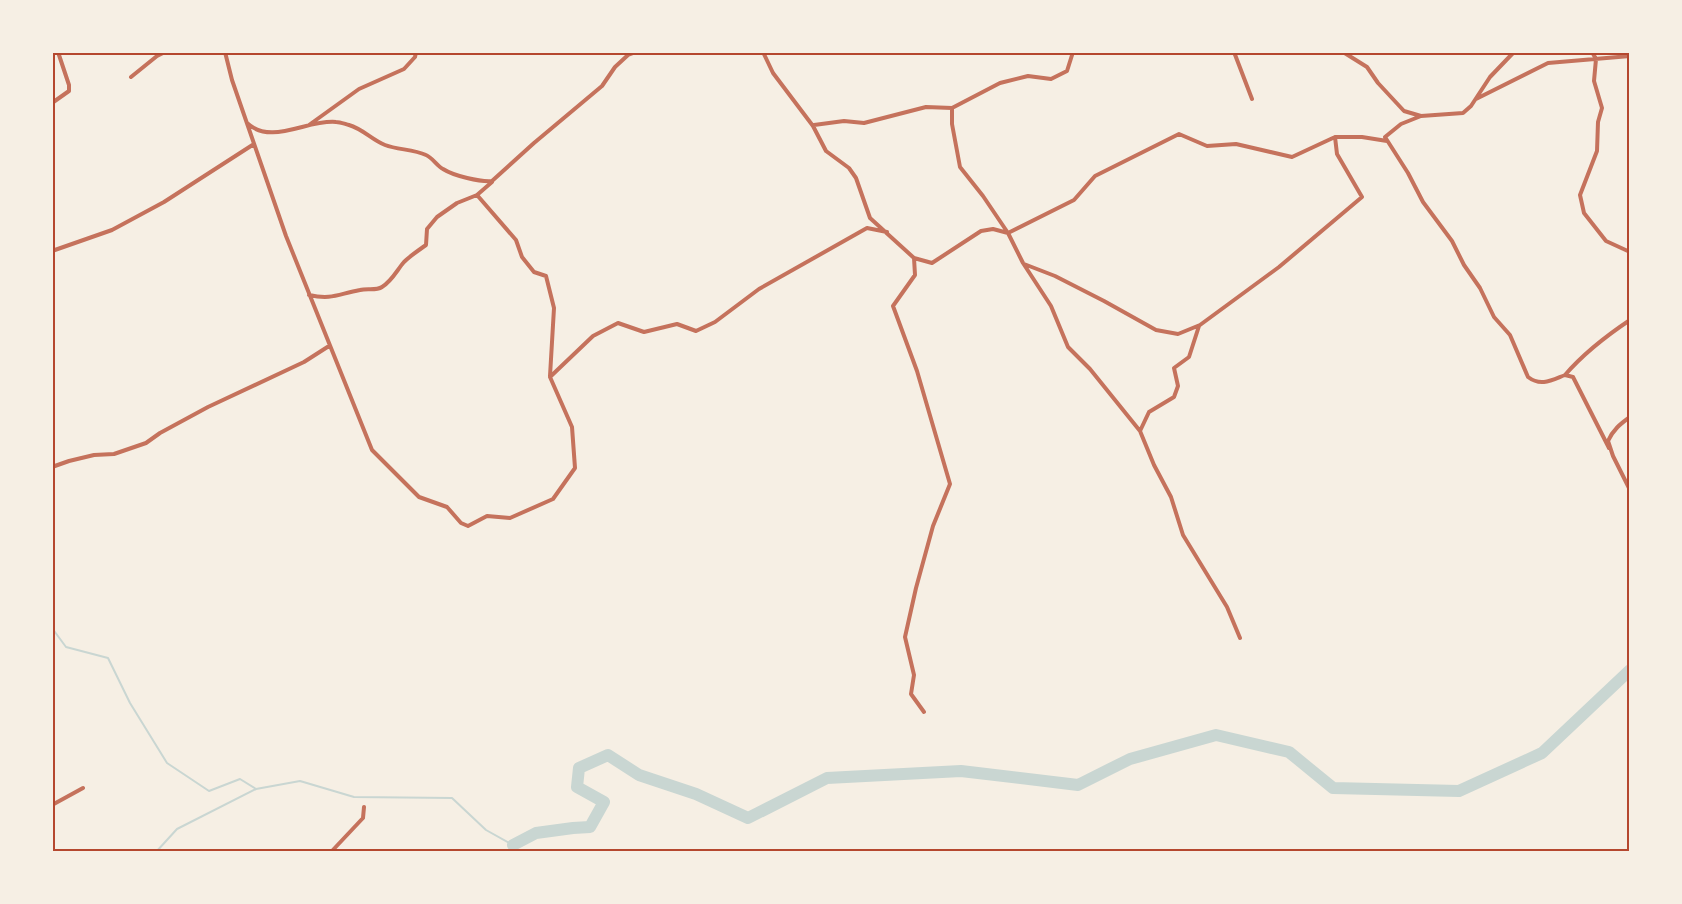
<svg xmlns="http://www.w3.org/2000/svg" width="1682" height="904" viewBox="0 0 1682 904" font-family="'Source Sans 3',sans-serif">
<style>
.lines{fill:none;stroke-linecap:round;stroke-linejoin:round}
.stream{stroke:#c9d6d2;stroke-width:2}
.river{stroke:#c9d6d2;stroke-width:12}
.minor{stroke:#c5725c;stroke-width:4}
.neatline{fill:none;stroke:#b5482f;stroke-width:2}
</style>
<rect width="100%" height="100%" fill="#f6efe4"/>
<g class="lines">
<!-- stream -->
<path class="stream" d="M52 628 66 647 108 658 130 703 167 763 209 791 240 779 256 789
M156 852 177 829 256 789 300 781 354 797 452 798 486 830 513 845 512 852"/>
<!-- river -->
<path class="river" d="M513 845 536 833 573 828 590 827 604 802 577 787 579 768 608 755 639 775 696 794 748 818 827 778 961 771 1078 785 1130 759 1216 735 1289 752 1333 788 1459 791 1542 753 1630 670"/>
<!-- minor -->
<path class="minor" d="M225 52 232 80 286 236 372 450 419 497 447 507 461 523 468 526 487 516 510 518 553 499 575 468 572 427 550 377 593 336 618 323 644 332 677 324 696 331 715 322 759 289 867 228 887 232
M763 52 773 73 813 126 826 151 849 168 856 178 870 218 914 258 932 263 981 231 993 229 1008 233 1023 263 1051 306 1068 347 1090 369 1140 431 1154 465 1171 497 1183 535 1227 607 1240 638
M1234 52 1252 99
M1343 52 1367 67 1378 83 1404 111 1421 116
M1514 52 1490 77 1471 106 1463 113 1421 116 1401 124 1385 137 1408 173 1423 202 1452 241 1464 265 1480 288 1494 317 1510 335 1528 377C1541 387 1552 380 1565 375L1573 377 1609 448
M1592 52 1596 59 1594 81 1602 108 1598 122 1597 151 1580 195 1584 213 1606 241 1630 252
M131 77 157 56 165 52
M1476 99 1548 63 1630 56
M52 103 69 91V85L58 52
M952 108V124L960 167 983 196 1008 233 1074 200 1095 176 1179 134 1207 146 1236 144 1292 157 1335 137H1362L1387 141
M247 123C271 146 308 119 336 122 340 122 345 124 349 125 363 129 372 140 385 145 398 150 413 149 426 155 433 158 437 166 443 169 454 176 480 182 492 181L534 143 602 86 615 67 628 55 636 52
M309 125 359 89 404 69 415 57 416 52
M814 125 844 121 864 123 926 107 952 108 1000 83 1028 76 1051 79 1067 71 1073 52
M477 195 516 240 522 257 534 272 546 276 554 308 550 376
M52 251 112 230 164 202 254 144
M914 258 915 275 893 306 917 371 950 484 933 526 916 588 905 637 914 675 911 694 924 712
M1024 264 1055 276 1104 301 1156 330 1178 334 1200 325 1279 267 1362 197 1337 154 1335 137
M309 295C332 300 338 294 360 290 367 288 376 291 382 287 392 281 397 270 404 262 410 256 419 250 426 245L427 229 437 217 457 203 477 195 492 182
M1565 375C1584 353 1606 336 1630 320
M1630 417C1620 424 1613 430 1608 441L1613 456 1630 490
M1140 431 1149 412 1174 397 1178 386 1174 368 1189 357 1199 326
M52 467 69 461 94 455 114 454 146 443 160 433 208 407 304 362 329 346
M52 805 83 788
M331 852 363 818 364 807"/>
</g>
<!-- border -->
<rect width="1682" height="904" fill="none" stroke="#f6efe4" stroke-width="108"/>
<rect x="54" y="54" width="1574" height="796" class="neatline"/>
</svg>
